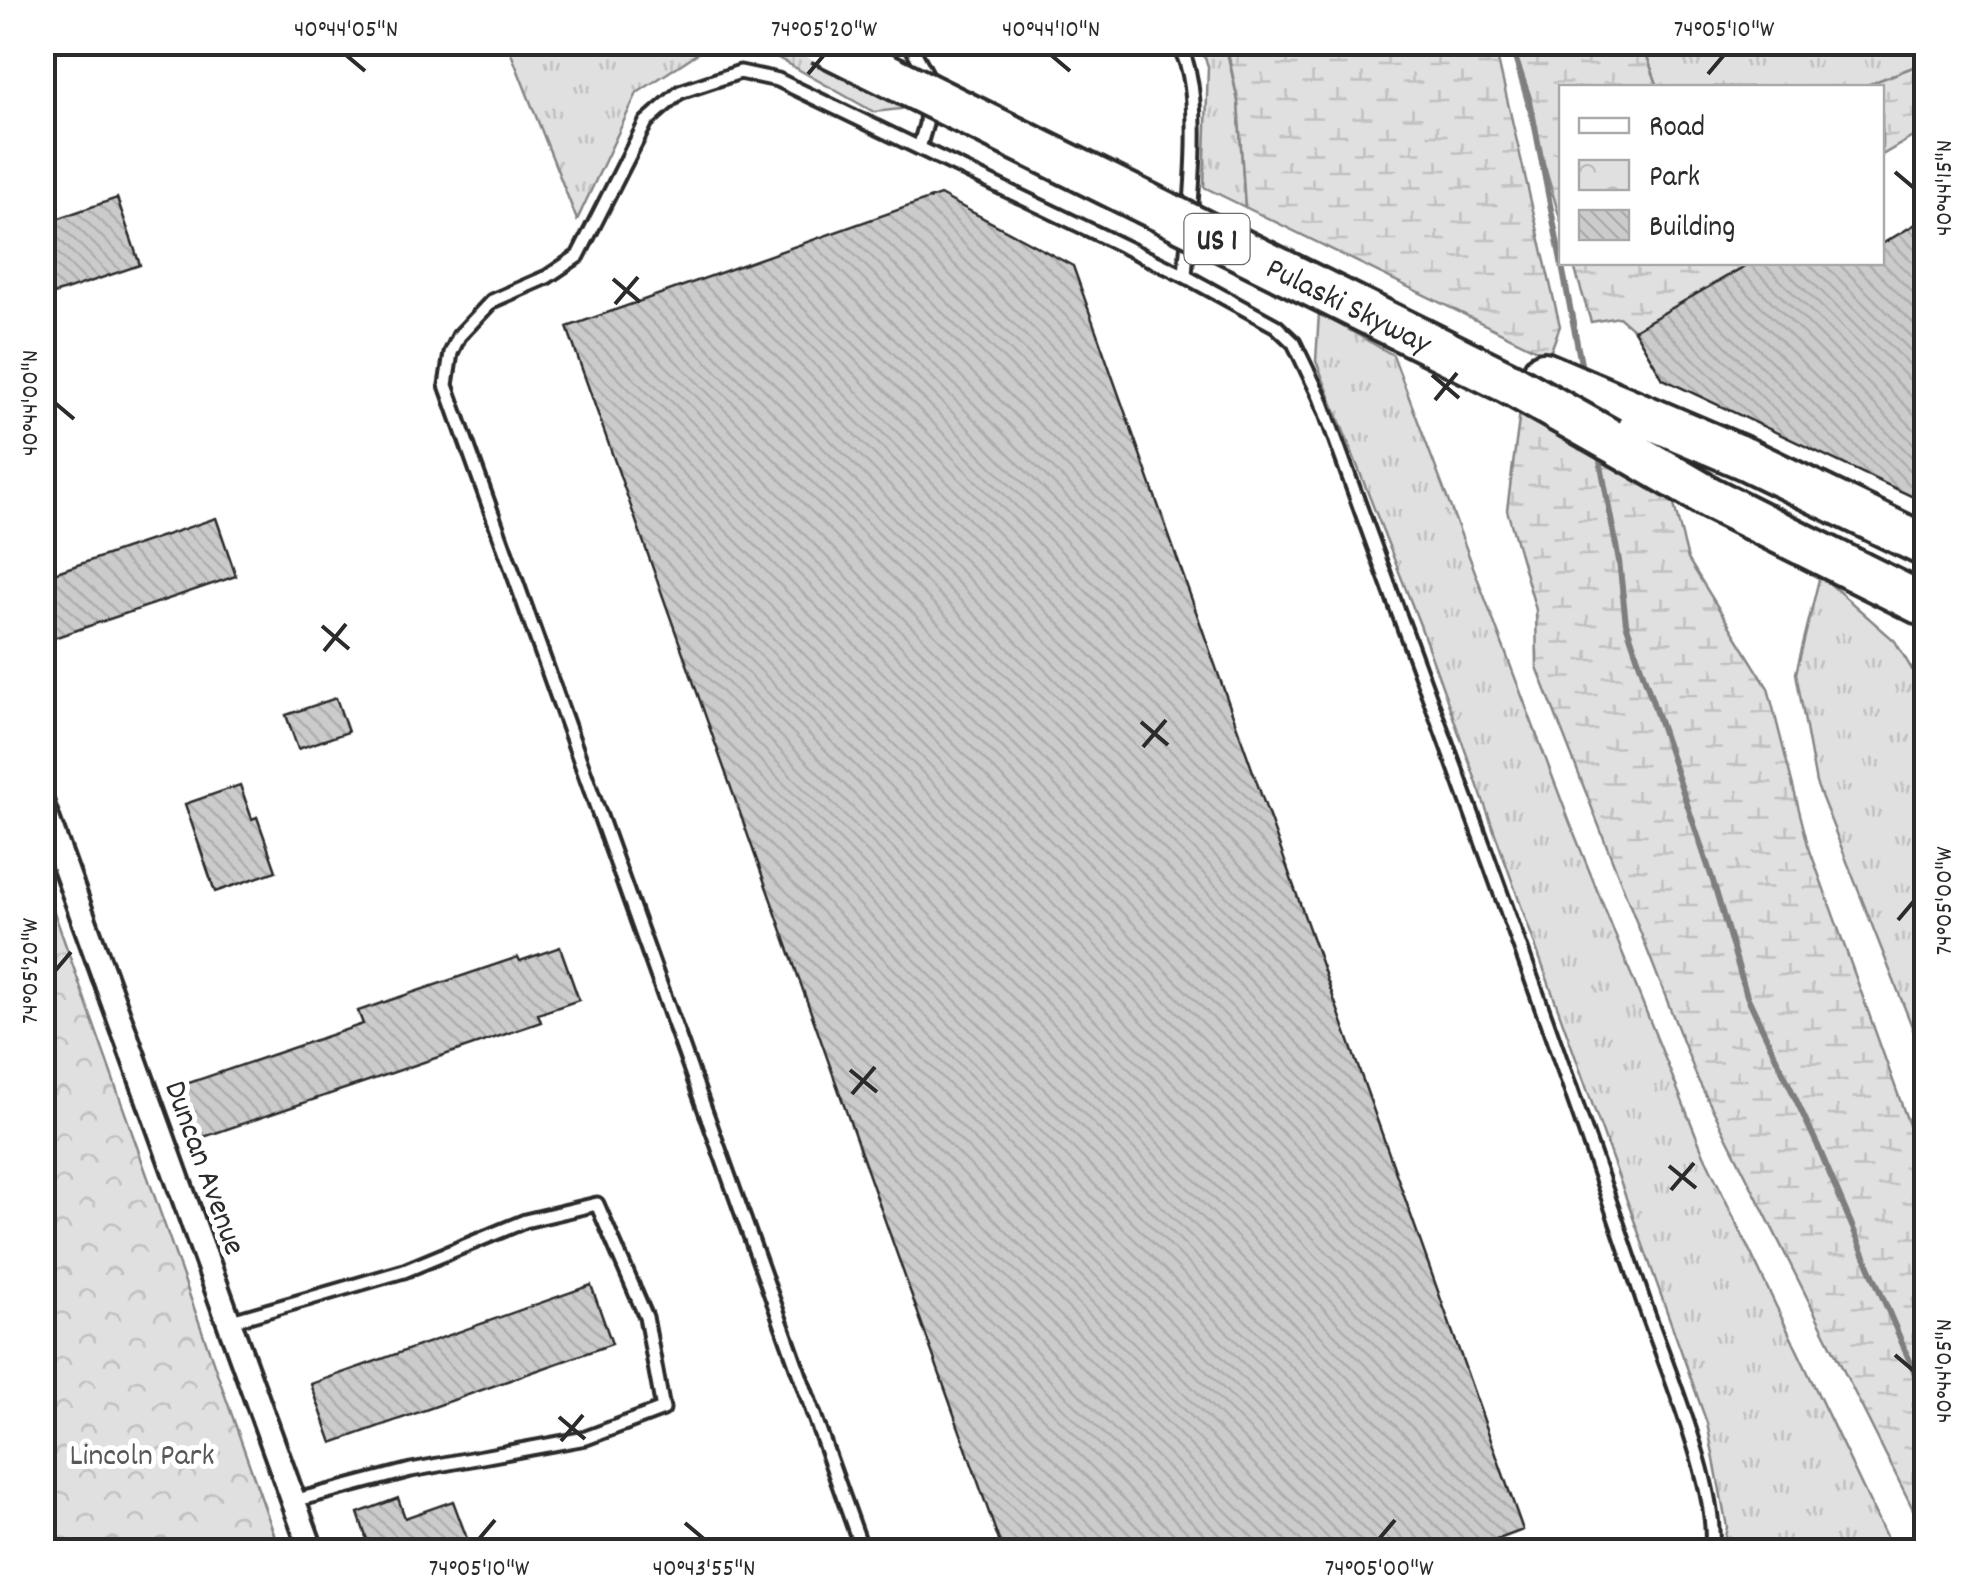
<svg xmlns="http://www.w3.org/2000/svg" width="1969" height="1594" viewBox="0 0 1969 1594" font-family="Dekko,sans-serif">
<style>
.grass{fill:url(#grass-tufts);stroke:#868686;stroke-width:2.5}
.wetland{fill:url(#wetland-marsh);stroke:#868686;stroke-width:2.5}
.park{fill:url(#park-crowns);stroke:#868686;stroke-width:2.5}
.lines{fill:none;stroke-linecap:round;stroke-linejoin:round}
.stream{stroke:#7e7e7e;stroke-width:6}
.building{fill:url(#building-back-hatch);stroke:#2b2b2b;stroke-width:2.5}
.lane-casing{stroke:#2b2b2b;stroke-width:19}
.street-casing{stroke:#2b2b2b;stroke-width:30}
.highway-casing{stroke:#2b2b2b;stroke-width:48}
.lane{stroke:#fff;stroke-width:11}
.street{stroke:#fff;stroke-width:22}
.highway{stroke:#fff;stroke-width:40}
.highway-bridge-casing{stroke:#2b2b2b;stroke-width:48;stroke-linecap:butt}
.highway-bridge{stroke:#fff;stroke-width:40}
.ticks{fill:none;stroke:#2b2b2b;stroke-width:4}
.labels{text-anchor:middle;stroke-width:10;stroke-linejoin:round;paint-order:stroke}
.shield{fill:#fff;stroke:#6b6b6b;stroke-width:2.5}
.shield-label{font-size:30px;font-weight:bold;fill:#2b2b2b}
.street-label{font-size:32px;fill:#2b2b2b;stroke:#fff}
.park-label{font-size:32px;fill:#585858;stroke:#fff}
.neatline{fill:none;stroke:#2b2b2b;stroke-width:4}
.ticks-label{font-size:25px;text-anchor:middle;fill:#2b2b2b}
</style>
<defs>
<pattern id="grass-tufts" width="24" height="20" patternUnits="userSpaceOnUse" patternTransform="scale(2.5)"><rect width="24" height="20" fill="#e0e0e0"/><path d="M3 7l-1-3M5 7V3M7 7l1-3M15 17l-1-3M17 17v-4M19 17l1-3" fill="none" stroke="#c0c0c0"/></pattern>
<pattern id="wetland-marsh" width="20" height="14" patternUnits="userSpaceOnUse" patternTransform="scale(2.5)"><rect width="20" height="14" fill="#e0e0e0"/><path d="M1 5h8M5 5V1M11 12h8M15 12V8" fill="none" stroke="#c0c0c0"/></pattern>
<pattern id="park-crowns" width="20" height="18" patternUnits="userSpaceOnUse" patternTransform="scale(2.5)"><rect width="20" height="18" fill="#e0e0e0"/><path d="M2 6a3 3 0 1 1 6 0M12 15a3 3 0 1 1 6 0" fill="none" stroke="#c0c0c0"/></pattern>
<pattern id="building-back-hatch" width="6" height="6" patternUnits="userSpaceOnUse" patternTransform="scale(2.5)"><rect width="6" height="6" fill="#cbcbcb"/><path d="M-1 5l2 2M0 0l6 6M5-1l2 2" fill="none" stroke="#aeaeae"/></pattern>
</defs>
<rect width="100%" height="100%" fill="#fff"/>
<filter id="ink" filterUnits="userSpaceOnUse"><feTurbulence type="fractalNoise" baseFrequency=".01" numOctaves="2"/><feDisplacementMap in="SourceGraphic" scale="20" xChannelSelector="R" yChannelSelector="G"/><feConvolveMatrix kernelMatrix="1 2 1 2 8 2 1 2 1" color-interpolation-filters="sRGB"/></filter>
<g filter="url(#ink)">
<!-- grass -->
<path class="grass" d="M507 43H883L901 109 874 112 762 49 701 51 637 93 577 220Z
M1199 43H1225L1238 101 1245 207 1204 187 1208 66Z
M1642 43H1926V62L1862 87H1658Z
M1319 313 1393 355 1570 823 1704 1155 1893 1551H1722L1727 1527 1707 1423 1420 625 1316 361Z
M1820 575 1895 641 1926 693V1062L1816 783 1796 673Z"/>
<!-- wetland -->
<path class="wetland" d="M1226 43H1494L1560 326 1549 356 1245 207 1238 101Z
M1509 43H1642L1658 87 1562 88 1561 222Z
M1926 62V129L1882 155V88L1862 87Z
M1573 263H1752L1634 330 1619 317 1591 322Z
M1520 412 1598 452 1673 501 1688 559 1768 688 1808 845 1926 1172V1535L1698 1080 1537 667 1536 610 1507 510Z"/>
<!-- park -->
<path class="park" d="M43 881 280 1551H43Z"/>
<g class="lines">
<!-- stream -->
<path class="stream" d="M1510 42 1530 101 1583 374
M1598 450 1619 561 1626 623 1713 881 1747 996 1817 1144 1926 1399"/>
</g>
<!-- building -->
<path class="building" d="M940 195 1073 266 1523 1530 1464 1552H1003L567 327Z
M117 198 140 265 42 298V224Z
M1926 218V503L1663 379 1634 330 1752 262H1882V244Z
M216 518 236 576 42 642V577Z
M336 698 348 732 298 749 286 715Z
M240 785 252 819 257 817 276 871 215 892 185 804Z
M560 947 579 1000 538 1014 541 1022 195 1140 177 1087 363 1024 358 1011 518 957 520 961Z
M591 1285 612 1344 332 1443 311 1384Z
M398 1498 405 1518 453 1501 472 1552H371L358 1513Z"/>
<g class="lines">
<defs>
<path id="lane" d="M909 42 929 79 928 85
M1175 42C1209 76 1188 228 1185 276
M919 148 926 124 927 103
M228 1322 404 1271 525 1221 597 1204 646 1317 663 1409 586 1438 411 1470 293 1501
M863 1552 446 385 451 353 459 336 492 301 547 277 578 256 646 122 680 92 740 72 778 80 1185 276 1276 326 1294 343 1320 397C1428 696 1541 995 1642 1297 1662 1357 1722 1495 1711 1552"/>
<path id="street" d="M42 804 312 1552"/>
<path id="highway" d="M1544 373 1746 459 1926 546
M1610 440 1710 498 1926 606"/>
</defs>
<!-- lane casing -->
<use href="#lane" class="lane-casing"/>
<!-- street casing -->
<use href="#street" class="street-casing"/>
<!-- highway casing -->
<use href="#highway" class="highway-casing"/>
<!-- lane -->
<use href="#lane" class="lane"/>
<!-- street -->
<use href="#street" class="street"/>
<!-- highway -->
<use href="#highway" class="highway"/>
<defs>
<g id="highway-bridge">
<path id="s1" d="M821 42 1509 383 1610 440"/>
</g>
</defs>
<!-- highway-bridge casing -->
<use href="#highway-bridge" class="highway-bridge-casing"/>
<!-- highway-bridge -->
<use href="#highway-bridge" class="highway-bridge"/>
</g>
</g>
<!-- ticks -->
<path class="ticks" d="M346 55 365 71M1051 55 1070 71M808 74 824 55M1708 74 1724 55M1895 172 1914 188M613 279 640 302M615 304 638 277M1432 375 1459 398M1435 400 1457 373M55 403 74 419M322 626 349 649M324 651 346 624M1141 722 1168 745M1143 747 1166 720M1898 920 1914 901M55 971 71 952M850 1070 877 1092M852 1094 875 1067M1669 1166 1696 1188M1671 1190 1694 1163M1895 1355 1914 1371M559 1417 585 1439M561 1441 583 1415M685 1523 704 1539M479 1539 495 1520M1379 1539 1395 1520"/>
<g class="labels">
<!-- shield labels -->
<rect class="shield" x="1184.5" y="214" width="65" height="50" rx="8"/>
<g class="shield-label">
<text x="1217" y="249">US 1</text>
</g>
<!-- street labels -->
<g class="street-label">
<text dy="11" stroke="none"><textPath href="#s1" startOffset="590">Pulaski Skyway</textPath></text>
<text transform="translate(207 1167) rotate(70)" y="11">Duncan Avenue</text>
</g>
<!-- park labels -->
<g class="park-label">
<text x="142" y="1464">Lincoln Park</text>
</g>
</g>
<!-- margin -->
<rect width="1969" height="1594" fill="none" stroke="#fff" stroke-width="110"/>
<!-- legend -->
<rect x="1559" y="85" width="325" height="180" fill="#ffffff" stroke="#aaaaaa" stroke-width="2.5"/>
<rect x="1579" y="118" width="50" height="15" fill="#ffffff" stroke="#aaaaaa" stroke-width="2.5"/>
<text x="1649" y="135" font-size="30" fill="#2b2b2b">Road</text>
<rect x="1579" y="160" width="50" height="30" fill="url(#park-crowns)" stroke="#aaaaaa" stroke-width="2.5"/>
<text x="1649" y="185" font-size="30" fill="#2b2b2b">Park</text>
<rect x="1579" y="210" width="50" height="30" fill="url(#building-back-hatch)" stroke="#aaaaaa" stroke-width="2.5"/>
<text x="1649" y="235" font-size="30" fill="#2b2b2b">Building</text>
<rect x="55" y="55" width="1859" height="1484" class="neatline"/>
<g class="ticks-label">
<text x="346" y="36">40°44'05"N</text>
<text x="824" y="36">74°05'20"W</text>
<text x="1051" y="36">40°44'10"N</text>
<text x="1724" y="36">74°05'10"W</text>
<text transform="translate(1942 188) rotate(-90)" y="9">40°44'15"N</text>
<text transform="translate(28 403) rotate(-90)" y="9">40°44'00"N</text>
<text transform="translate(1942 901) rotate(-90)" y="9">74°05'00"W</text>
<text transform="translate(28 971) rotate(-90)" y="9">74°05'20"W</text>
<text transform="translate(1942 1371) rotate(-90)" y="9">40°44'05"N</text>
<text x="479" y="1575">74°05'10"W</text>
<text x="704" y="1575">40°43'55"N</text>
<text x="1379" y="1575">74°05'00"W</text>
</g>
</svg>
